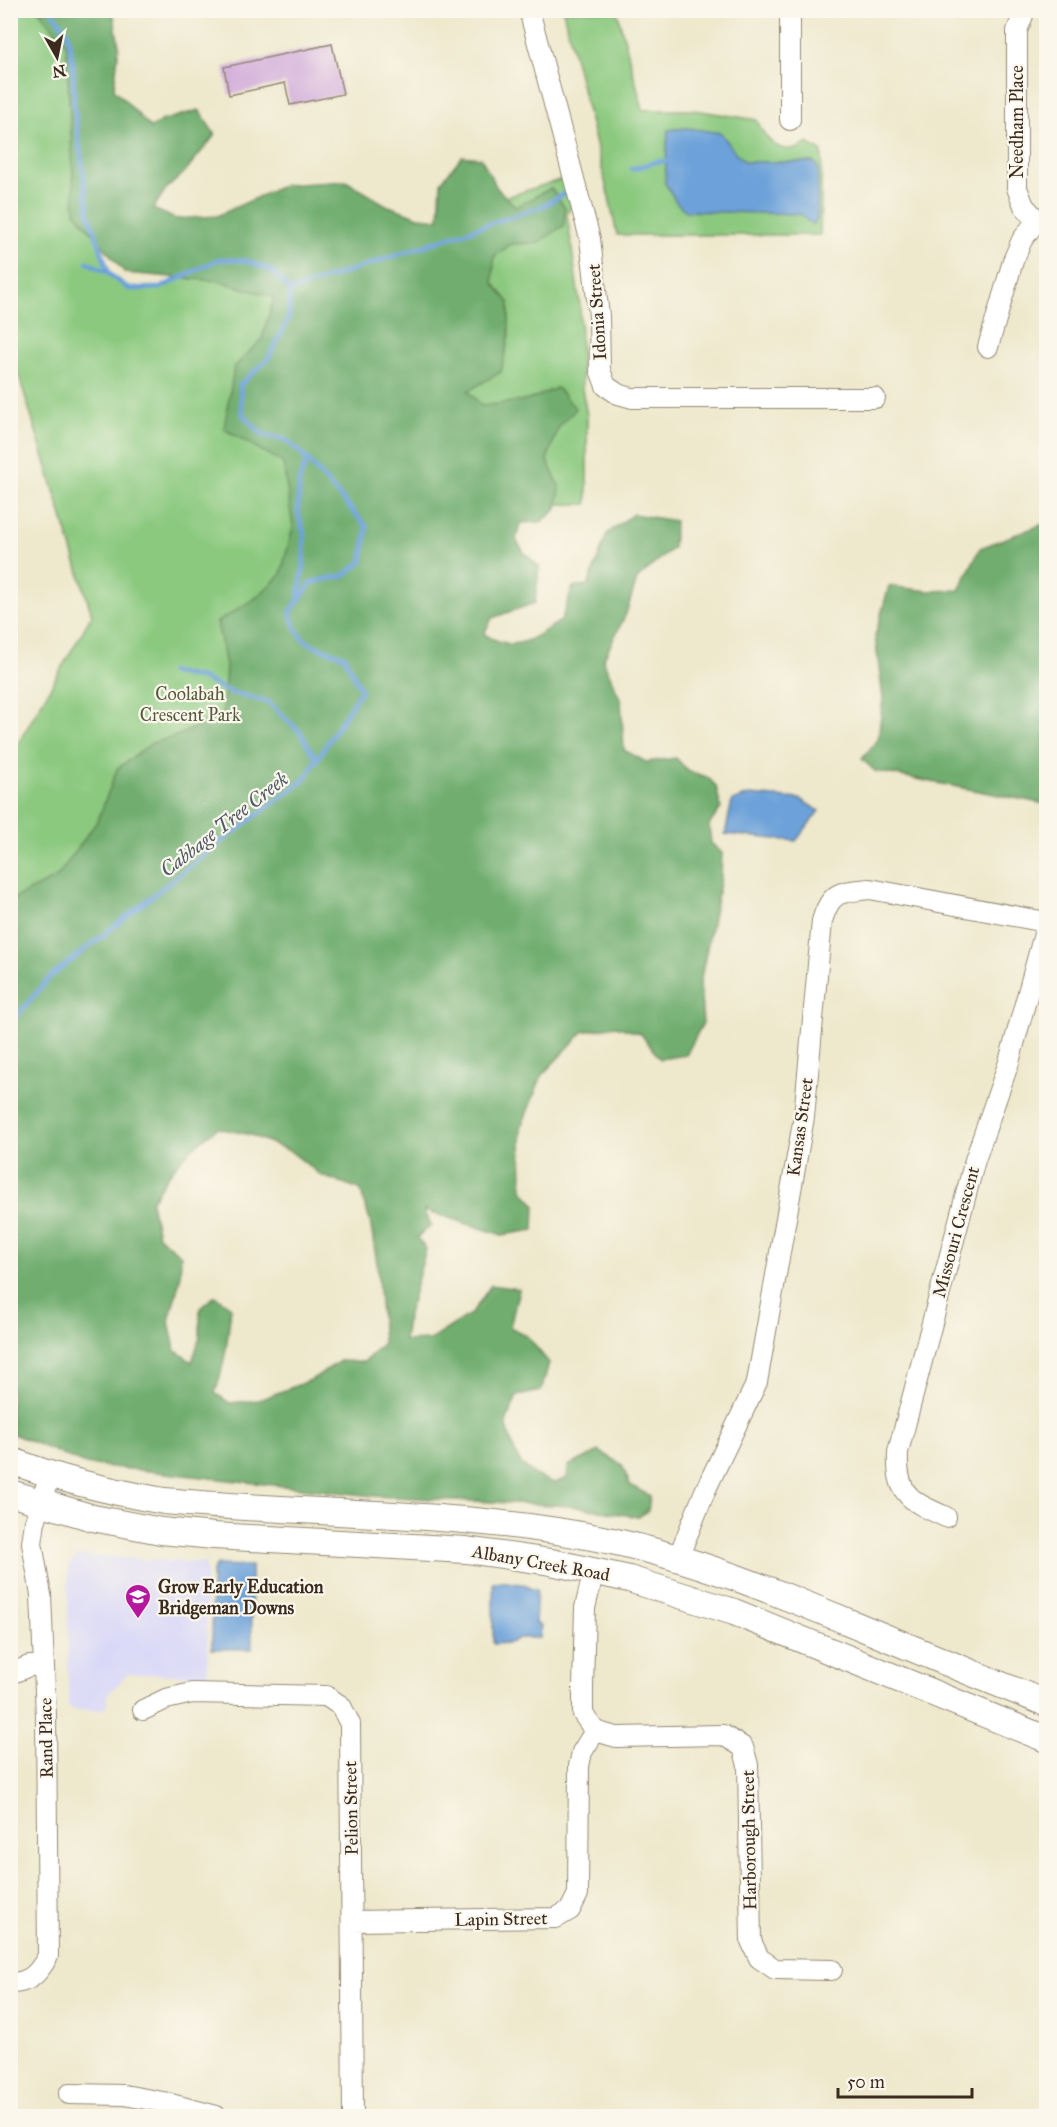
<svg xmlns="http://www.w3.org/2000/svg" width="1057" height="2127" viewBox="0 0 1057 2127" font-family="'IM FELL Great Primer',serif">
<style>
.built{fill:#d8d7f8}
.green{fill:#8bc97f;stroke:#637a4e;stroke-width:1.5}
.forest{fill:#70ad6e;stroke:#566c46;stroke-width:1.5;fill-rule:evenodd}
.water{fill:#6ca1d9;stroke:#54667c;stroke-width:1.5}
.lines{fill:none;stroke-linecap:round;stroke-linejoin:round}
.stream{stroke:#6ca1d9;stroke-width:5}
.building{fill:#d1abda}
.minor-casing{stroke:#948975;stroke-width:22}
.major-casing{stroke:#948975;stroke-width:28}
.minor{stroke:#fff;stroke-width:20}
.major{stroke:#fff;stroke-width:26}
.labels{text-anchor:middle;stroke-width:4.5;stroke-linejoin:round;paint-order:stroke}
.street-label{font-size:18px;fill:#3b2a1e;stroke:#fbf7ec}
.park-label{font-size:18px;fill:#535a3b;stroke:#fbf7ec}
.poi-label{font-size:18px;font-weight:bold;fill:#3b2a1e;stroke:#fbf7ec;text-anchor:start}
.water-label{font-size:20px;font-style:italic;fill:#4f5a69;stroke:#fbf7ec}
</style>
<rect width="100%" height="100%" fill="#fbf7ec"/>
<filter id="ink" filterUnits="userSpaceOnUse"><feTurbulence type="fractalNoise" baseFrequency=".0167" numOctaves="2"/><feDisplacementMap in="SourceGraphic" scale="12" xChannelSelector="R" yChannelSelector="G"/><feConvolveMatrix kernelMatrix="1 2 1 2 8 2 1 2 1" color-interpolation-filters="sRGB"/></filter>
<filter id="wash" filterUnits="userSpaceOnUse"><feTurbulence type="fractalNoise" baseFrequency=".008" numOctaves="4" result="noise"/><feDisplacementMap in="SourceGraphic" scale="24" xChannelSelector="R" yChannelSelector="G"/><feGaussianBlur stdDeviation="1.35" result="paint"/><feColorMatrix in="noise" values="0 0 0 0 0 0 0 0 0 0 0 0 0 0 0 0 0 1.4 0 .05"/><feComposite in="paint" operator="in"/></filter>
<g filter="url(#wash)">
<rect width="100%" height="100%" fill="#eee8cc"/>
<!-- built -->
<path class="built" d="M78 1555 206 1563 208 1675 128 1674 107 1695V1706L102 1710H74L68 1706V1566Z"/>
<!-- green -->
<path class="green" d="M51 10 67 32 89 214 109 274 129 289 160 288 219 259 272 271 566 178 573 203 567 214 580 306 582 389 587 415V504L350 506 294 629 11 1024V756L92 615 11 350V11Z
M563 11H617L643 110H694L757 120C763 135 775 152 794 149 798 149 804 145 808 143L822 152 820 235H617L609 197Z"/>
<!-- forest -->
<path class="forest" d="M39 11H113L119 46 114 89 151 128 161 121 199 110 215 135 184 173 165 190 153 209 176 219 217 216 284 185 346 181 386 205 419 217 439 219 441 182 462 156 481 158 497 188 516 207 551 188 565 208 564 225 538 243 511 244 494 257 493 283 509 302V336L501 372 468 391 482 406 528 400 557 388 576 409 559 426 547 460 560 488 557 509 541 522 520 523 516 540 523 551 539 567 535 603 492 618 484 634C517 655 531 638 561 621L573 587 588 585 607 534 633 514 675 521 673 548 637 579 626 614 603 660 621 701 624 750 646 762 676 758 688 771 707 777 716 786 721 808 709 825 711 843 722 853 721 878 700 983 703 1023 686 1055 660 1059 641 1034 616 1026 583 1032 542 1075 521 1128 522 1190 535 1204 534 1230 502 1235 424 1210 431 1225 417 1238 426 1249 407 1318 404 1341 430 1340 472 1313 491 1285 519 1289 510 1327 527 1336 549 1363 541 1391 517 1396 506 1422C516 1459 516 1469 554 1483L567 1478 568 1466 599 1451 622 1465 630 1485 650 1496 648 1511 638 1517 571 1506 373 1496 85 1464 11 1433V900L57 877 98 820 117 769 152 743 177 736 223 714 226 666 217 622 257 597 281 574 293 527 283 463 224 429 234 367 262 339 274 297 218 281 125 273 75 212 66 44ZM218 1128 251 1135 290 1151 322 1176 360 1189 370 1221 377 1263 383 1343 364 1362 340 1361 311 1380 259 1400 230 1403 215 1393C225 1365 228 1337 231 1307L215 1296 200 1308V1337L192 1362 175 1350 169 1321 180 1279 181 1255 158 1236 151 1202C171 1168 186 1151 218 1128Z
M1046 523V804L875 771 862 759 878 739 883 699 875 636 889 586 929 591 959 590 980 548Z"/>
<!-- water -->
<path class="water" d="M687 128 721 133 734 151 745 162H813L818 167 817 220 813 224 807 221 801 214 686 211 677 203 665 183 668 130Z
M749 795 800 799 819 811 796 841 725 834 732 801Z
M218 1565 251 1566 252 1649H212V1573L215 1567Z
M500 1581 527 1585 529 1588 537 1590 535 1623 541 1626 540 1638H519L510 1643 493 1644V1583Z"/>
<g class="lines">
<!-- stream -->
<path class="stream" d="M632 169 655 162 666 161
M87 262 109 273
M290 291 543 206 569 191
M298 599 304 565V534L298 512 299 482 307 459
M171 672 201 678 230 692 268 702 300 732 317 760
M10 1024 49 978 218 844 304 780 361 690 344 656C313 645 299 647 290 612L312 582 343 576 362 562 367 527 300 452 286 440 261 434 242 413 240 385 268 359 289 318 290 291 272 271 248 261 219 259 160 288 129 289 109 274 89 214 74 106 73 63 67 32 51 10"/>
</g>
<g id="blocks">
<!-- building -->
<path class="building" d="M332 44 343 94 290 105 285 83 229 95 224 67Z"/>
</g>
</g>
<g filter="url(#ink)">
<use href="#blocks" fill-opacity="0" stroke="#948975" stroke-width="1.5"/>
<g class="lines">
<defs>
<path id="minor" d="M529 10 590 239 599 316 600 370 606 386 618 394 632 398H875
M1025 10 1017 31V188L1024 206 1037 220 1046 221
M790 120V10
M988 347 1013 261 1022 240 1037 220
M946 1517C910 1501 896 1495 898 1452L975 1160 1009 1062 1046 927
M678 1558 705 1491 757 1382 804 1117 822 921C831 890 841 892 870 889L1046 922
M594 1570 585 1608 583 1687V1714L595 1731 616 1737 723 1735 743 1747 748 1765 751 1941 759 1958 775 1969 832 1970
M10 1674 29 1666H44
M143 1710 166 1699 192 1693 326 1696 341 1706 350 1724 353 2116
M353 1921 556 1918 570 1910 578 1894 579 1766 582 1752 595 1731
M10 1983C31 1983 39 1972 48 1956L46 1716 41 1595 32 1543 35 1522 50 1474
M69 2094 124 2095 163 2102 216 2116"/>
<path id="major" d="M10 1460C60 1480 112 1492 164 1501 314 1515 465 1510 612 1541 695 1559 773 1591 851 1623 916 1650 981 1677 1046 1703
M10 1493 93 1518 161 1531 214 1536 466 1550 551 1562 629 1579 734 1612 1046 1739"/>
</defs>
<!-- minor casing -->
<use href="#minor" class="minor-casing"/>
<!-- major casing -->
<use href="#major" class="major-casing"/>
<!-- minor -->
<use href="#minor" class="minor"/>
<!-- major -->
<use href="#major" class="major"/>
</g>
</g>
<!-- icons -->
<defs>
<symbol id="school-pin" viewBox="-11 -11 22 30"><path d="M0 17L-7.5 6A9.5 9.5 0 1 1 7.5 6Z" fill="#b5179e" stroke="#fbf7ec"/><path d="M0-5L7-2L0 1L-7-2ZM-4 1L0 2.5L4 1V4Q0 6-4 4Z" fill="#fff"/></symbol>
</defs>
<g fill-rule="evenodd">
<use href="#school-pin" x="123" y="1582" width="30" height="40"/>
</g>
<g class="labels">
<!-- street labels -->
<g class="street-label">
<text transform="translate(1017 122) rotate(-90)" y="6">Needham Place</text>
<text transform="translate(597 312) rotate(-94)" y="6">Idonia Street</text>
<text transform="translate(800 1127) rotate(-82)" y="6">Kansas Street</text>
<text transform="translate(956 1232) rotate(-75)" y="6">Missouri Crescent</text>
<text transform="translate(541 1563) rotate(10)" y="6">Albany Creek Road</text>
<text transform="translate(46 1738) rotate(-91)" y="6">Rand Place</text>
<text transform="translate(351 1808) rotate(-91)" y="6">Pelion Street</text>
<text transform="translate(749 1840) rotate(-91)" y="6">Harborough Street</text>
<text transform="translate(501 1919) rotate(-1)" y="6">Lapin Street</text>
</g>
<!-- park labels -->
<g class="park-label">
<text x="190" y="700">Coolabah<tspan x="190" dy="21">Crescent Park</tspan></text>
</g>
<!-- poi labels -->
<g class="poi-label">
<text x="158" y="1593">Grow Early Education<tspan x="158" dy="21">Bridgeman Downs</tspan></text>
</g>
<!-- water labels -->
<g class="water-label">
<text transform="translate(224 824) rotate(-38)" y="7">Cabbage Tree Creek</text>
</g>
</g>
<!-- margin -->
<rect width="1057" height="2127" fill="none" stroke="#fbf7ec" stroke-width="36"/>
<!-- north arrow -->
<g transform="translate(57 57) rotate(171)" stroke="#fbf7ec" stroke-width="4.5" paint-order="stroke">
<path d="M0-4.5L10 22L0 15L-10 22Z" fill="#3b2a1e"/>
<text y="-9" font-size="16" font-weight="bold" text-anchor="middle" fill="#3b2a1e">N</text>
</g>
<!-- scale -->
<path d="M838 2088v9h134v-9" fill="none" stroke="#3b2a1e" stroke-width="3"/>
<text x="847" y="2088" font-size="18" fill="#3b2a1e" stroke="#fbf7ec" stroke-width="4.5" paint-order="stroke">50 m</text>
</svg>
